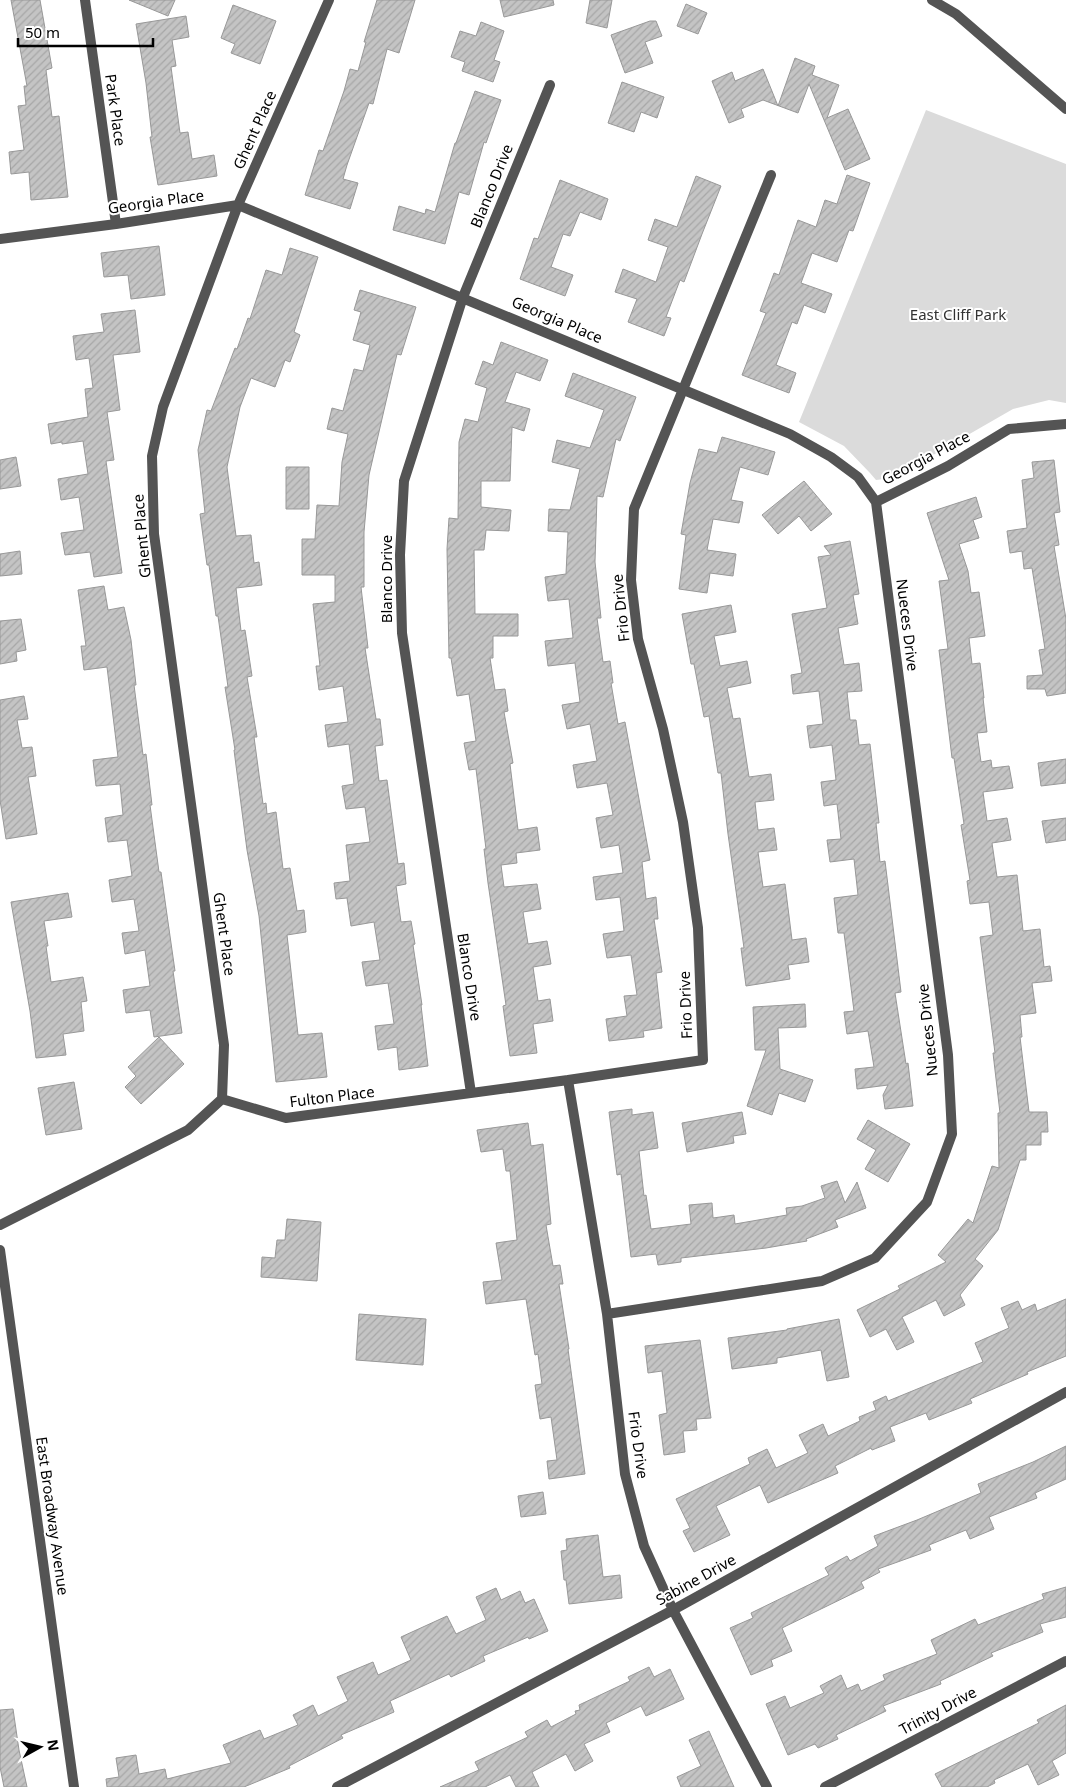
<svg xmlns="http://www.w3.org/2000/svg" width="1066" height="1787" viewBox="0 0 1066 1787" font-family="'Noto Sans',sans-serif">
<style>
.park{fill:#dbdbdb}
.building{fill:url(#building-hatch);stroke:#989898}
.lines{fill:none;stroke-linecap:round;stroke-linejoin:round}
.minor{stroke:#545454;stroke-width:10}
.tertiary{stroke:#545454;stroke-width:10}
.labels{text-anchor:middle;stroke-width:4;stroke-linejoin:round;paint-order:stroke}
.street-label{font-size:15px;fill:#000;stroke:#fff}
.park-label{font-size:15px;fill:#323232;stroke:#fff}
</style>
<defs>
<pattern id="building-hatch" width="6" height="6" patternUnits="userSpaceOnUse" patternTransform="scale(1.25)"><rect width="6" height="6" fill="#c4c4c4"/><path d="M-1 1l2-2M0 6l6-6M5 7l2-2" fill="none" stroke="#a7a7a7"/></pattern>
</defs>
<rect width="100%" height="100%" fill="#fff"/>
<!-- park -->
<path class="park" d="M926 110 1066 164V403L1049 400 1013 409 893 478 876 480 870 473 844 446 799 422Z"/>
<!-- building -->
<path class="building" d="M11 0H40L52 68 46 70 52 117 59 116 68 197 31 200 29 172 11 174 9 152 24 150 18 106 26 105 24 86H27Z
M129 0H175L168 16Z
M377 0H415L399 53 387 49 373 104 369 103 347 165 343 179 358 183 350 209 305 195 319 150 323 151 344 91 350 69 358 71 366 42H364Z
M500 0H553L554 5 504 17Z
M590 0H612L607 28 586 23Z
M686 4 707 13 698 34 677 26Z
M233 5 276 21 260 64 231 53 235 44 221 38Z
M186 16 189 37 172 40 176 66 171 67 180 133 188 132 192 159 214 155 217 176 158 185 150 137H152L146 83 136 24Z
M650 21H656L662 36 645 42 653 63 625 73 611 35Z
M481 22 504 31 494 60 500 62 493 82 462 71 465 62 451 57 460 31 476 36Z
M795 58 815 66 812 75 839 85 827 118 848 109 870 159 845 170 809 84 798 113 763 100 741 109 744 117 729 123 712 81 732 72 735 81 763 69 778 106Z
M622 82 664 97 657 118 641 112 634 132 608 123Z
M475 91 501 100 486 143 484 142 469 195 459 192 445 244 393 230 399 206 425 214 426 209 435 212 455 143H456Z
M847 175 870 183 853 231 849 230 837 262 812 253 801 283 832 294 825 313 804 305 797 324 792 322 776 365 796 373 789 393 742 375 766 313 760 311 774 273 779 275 798 220 816 227 825 200 837 204Z
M696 176 721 186 702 234 684 282 680 280 666 317 671 318 664 336 628 322 637 299 615 292 623 269 656 282 668 247 648 240 655 219 677 227Z
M560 180 608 199 601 220 580 212 570 236 563 234 551 267 573 275 565 296 520 279 534 238 538 239Z
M159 246 165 295 131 299 128 275 104 277 101 253Z
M290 248 318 257 294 332 300 335 290 362 285 360 275 387 251 378 240 407 227 467 236 536 251 535 254 563 259 562 262 585 236 588 241 631 245 630 252 676 247 677 257 737H254L263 804 266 803 267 814 276 812 283 869 290 868 297 911 304 910 306 932 287 935 298 1035 322 1033 327 1077 276 1082 259 916 247 850 234 750H235L225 687H228L218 616H216L209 565H207L200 514 205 513 198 450 207 410 211 411 235 348 237 349 248 318 250 319 266 270 282 275Z
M360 290 416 307 401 355 397 354 369 475 364 532V587H361L368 648H365L376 719H380L383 745 375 746 379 781 387 780 398 864 404 863 406 884 396 886 401 922 411 921 415 944 413 945 422 1005H421L428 1066 399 1070 397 1047 378 1050 375 1026 394 1024 388 983 366 986 362 962 380 960 374 922 351 926 347 898 336 899 334 883 350 881 346 845 370 842 365 807 346 809 342 786 354 784 349 744 328 747 325 725 348 722 343 686 319 690 316 666H320L313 604 335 602V575H302V539H315L317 505 339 506 342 462 348 434 327 429 332 408 343 411 354 369 363 371 370 345 353 340 361 312 354 310Z
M135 310 140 352 113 355 120 410 107 412 114 460 106 461 122 573 94 577 90 552 65 555 61 533 84 530 79 497 61 500 58 479 88 474 83 441 62 444V442L51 444 48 424 88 417 85 389 93 388 89 358 76 360 73 336 104 332 101 314Z
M501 342 548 360 540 381 516 372 505 402 530 409 524 431 512 427 510 481H481V507L511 510 509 531 486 530 484 550H474L475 614H518V636H493V658H490L495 690 505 689 508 711 504 712 513 763 510 764 518 830 537 827 540 850 516 853 517 863 501 865 504 887 537 884 541 909 523 912 528 944 547 941 551 964 533 967 538 1001 550 999 553 1021 533 1024 537 1053 510 1056 503 1006 506 1005 488 883 484 849H486L476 769 469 770 464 743 476 741 469 694 457 696 451 658H449L447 549 449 518 458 519 459 442 465 419 478 422 487 388 475 384 483 361 493 365Z
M573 373 636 397 620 441 616 439 603 497 597 496 595 562 601 618H597L603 662 610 661 613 683H611L618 724 625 722 641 810 650 860 642 862 646 899 656 897 658 919H654L662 972 656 973 662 1028 643 1031 644 1037 609 1041 606 1019 627 1016 624 996 637 995 631 955 607 958 603 934 624 931 620 897 596 900 593 877 623 873 619 845 601 848 596 818 613 815 607 783 577 788 573 765 597 761 590 724 567 729 562 705 580 702 575 663 548 666 545 641 573 638 569 599 548 601 545 577 566 574 568 532 548 531 549 509 570 510 580 469 552 462 557 440 590 448 604 410 565 396Z
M722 437 775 452 768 475 740 467 731 500 743 502 739 523 713 519 707 550 736 554 733 576 710 573 707 593 679 589 686 535 681 534 690 483 699 449 717 453Z
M16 457 21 486 0 489V460Z
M1054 460 1060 512 1054 513 1059 545 1054 546 1066 619V693L1047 696 1045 689H1027V676L1043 675 1039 650 1045 649 1032 568 1024 569 1022 551 1010 553 1007 531 1027 528 1022 480 1034 478 1032 462Z
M286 467H309V509H286Z
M804 481 832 514 811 531 799 516 778 534 762 515Z
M976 497 982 517 973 520 979 538 959 544 968 571 971 593 979 592 985 636 969 638 972 664 980 663 984 698H983L987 732 977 733 981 762 991 760 992 768 1009 766 1013 788 983 792 987 821 1007 818 1011 840 992 843 997 877 1017 875 1023 931 1040 929 1044 967 1050 966 1052 981 1032 983 1036 1013 1020 1015 1022 1037H1020L1029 1112H1047L1048 1132H1041V1145H1026V1160H1020L998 1230 975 1259 983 1266 960 1295 965 1305 944 1316 936 1300 902 1317 914 1342 897 1350 886 1329 870 1337 857 1310 900 1289 898 1286 946 1262 938 1255 968 1219 973 1223 992 1166 999 1168 998 1113H1000L993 1053H995L980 937 993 935 989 902 970 904 967 881 970 880 961 825 964 824 954 758H952L939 650 948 649 939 581 949 580 927 513Z
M850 541 859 594 853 595 858 624 838 628 844 665 859 663 862 691 847 692 850 720H856L859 745 870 744 879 823H876L880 862 885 861 901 992 895 993 906 1064 908 1063 913 1106 885 1109 883 1095 888 1085 857 1089 855 1069 874 1067 868 1031 847 1034 844 1012 854 1011 844 933H838L834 898 858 895 854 859 830 862 827 840 841 839 837 804 824 806 821 782 836 780 832 745 810 748 807 726 823 724 819 691 793 694 791 675 802 673 792 614 827 608 818 557 831 555 824 546Z
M20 551 22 574 0 576V554Z
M104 586 108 610 124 607 131 640 136 685H134L143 755 146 754 152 805H150L159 872H161L167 915 175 971H173L182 1033 154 1037 150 1010 126 1013 123 990 150 986 145 950 125 954 122 933 139 931 134 899 112 902 109 880 132 876 127 840 108 842 105 818 123 815 120 784 96 786 93 760 118 757 107 667 84 670 81 646H86L78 590Z
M731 605 736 632 714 636 720 666 747 661 751 683 727 688 733 719 740 718 749 777 771 774 774 800 755 802 758 830 774 828 777 850 758 852 763 887 785 884 792 940 806 938 809 962 788 965 790 979 746 986 741 948H744L728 834 721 773H718L709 716 704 717 694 664H691L682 614Z
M21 619 26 650 16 652 17 661 0 664V621Z
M24 696 28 719 17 720 22 748 32 747 36 776 28 777 37 834 6 839 0 800V700Z
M1066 759V783L1041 786 1038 763Z
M1066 818V840L1046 843 1042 821Z
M68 893 72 917 44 921 48 946H46L51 982 83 977 87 1001 81 1002 84 1031 63 1034 66 1055 36 1058 30 1011 11 902Z
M805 1004 806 1027 778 1028 780 1069 813 1080 805 1102 779 1093 772 1115 747 1106 766 1050H755L753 1007Z
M159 1037 184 1064 141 1104 125 1087 136 1076 128 1067Z
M74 1082 82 1129 46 1135 38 1088Z
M632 1109V1115L653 1112 658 1148 639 1151 644 1196 646 1195 651 1229 691 1224 689 1205 712 1203 713 1218 734 1215 735 1224 787 1215 786 1208 802 1206 825 1198 821 1186 837 1181 845 1203 857 1182 866 1208 835 1220 838 1227 806 1239 807 1241 766 1248 681 1258V1262L658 1265 656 1254 631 1257 621 1174 617 1175 609 1112Z
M742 1112 746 1134 733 1136 734 1143 687 1152 682 1123Z
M868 1120 910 1144 888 1182 865 1169 876 1150 857 1139Z
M528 1123 531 1146 543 1144 551 1224 546 1225 553 1266 560 1265 563 1284H559L569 1349H568L585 1474 549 1479 547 1461 557 1460 551 1417 540 1419 535 1385 542 1384 538 1354 535 1355 526 1299 486 1304 483 1282 502 1280 496 1243 517 1240 510 1171H506L503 1149 481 1152 477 1130Z
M287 1219 321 1222 317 1281 261 1277 262 1257 275 1258 277 1240H285Z
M1066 1299V1356L1027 1372 1028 1374 970 1399 972 1403 929 1420 926 1413 890 1427 895 1441 872 1450 871 1448 835 1466 838 1473 768 1503 760 1485 716 1506 730 1535 694 1552 683 1531 690 1528 676 1499 750 1464 748 1458 767 1449 776 1468 808 1453 799 1435 823 1424 828 1436 860 1421 859 1417 876 1410 873 1402 886 1396 888 1401 983 1362 975 1343 1009 1328 1001 1308 1018 1301 1022 1310 1035 1304 1037 1311Z
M359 1314 426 1319 423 1365 356 1360Z
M839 1319 849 1377 827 1381 821 1350 777 1358V1363L732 1369 728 1338 787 1330V1329Z
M700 1340 711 1418 696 1419 697 1430 683 1431 685 1452 664 1455 659 1415 667 1413 662 1371 648 1373 645 1346Z
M1066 1446V1479L1035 1493 1037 1498 989 1517 994 1529 970 1539 966 1530 929 1545 931 1550 878 1569 880 1572 861 1582 864 1588 782 1628 792 1651 771 1660 773 1666 751 1675 730 1628 753 1618 751 1613 829 1575 825 1568 847 1556 850 1561 878 1546 874 1536 917 1520 981 1493 978 1484 1033 1462Z
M543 1492 546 1514 521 1517 518 1496Z
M598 1535 603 1577 620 1575 622 1598 569 1604 566 1580H564L561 1551 567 1550 566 1539Z
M1066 1587V1617L1040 1624 1043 1632 991 1653 993 1656 940 1681 941 1684 883 1706 886 1711 836 1735 838 1739 818 1748 815 1744 788 1755 766 1704 785 1696 790 1708 824 1693 820 1686 841 1675 847 1689 858 1684 861 1691 885 1680 883 1675 937 1654 931 1640 975 1619 978 1625 1044 1599 1042 1594Z
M496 1588 501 1600 520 1591 525 1603 534 1599 548 1631 529 1639 528 1637 483 1656 485 1661 451 1677 449 1674 390 1701 394 1712 341 1735 343 1738 289 1766 290 1768 244 1787H107L106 1779 119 1777 116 1758 136 1755 139 1774 165 1769 167 1779 231 1763 223 1745 260 1730 264 1739 298 1725 293 1715 313 1705 318 1716 348 1701 337 1677 373 1662 378 1675 411 1660 401 1637 447 1616 456 1634 486 1620 476 1597Z
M649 1667 654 1677 670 1669 684 1699 646 1716 641 1706 606 1723 610 1732 584 1744 593 1761 575 1771 566 1754 532 1772 539 1787H516L510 1775 485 1787H440L479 1770 475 1762 528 1737 525 1732 547 1720 551 1727 576 1714 575 1711 580 1710 579 1705 630 1681 628 1677Z
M1066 1705V1753L1052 1761 1059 1775 1038 1785 1028 1764 994 1780 995 1783 987 1787H942L935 1774 1039 1723 1037 1720Z
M13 1709 19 1750 27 1787H4L0 1767V1710Z
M709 1731 734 1787H681L677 1777 701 1766 689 1740Z"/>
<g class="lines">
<!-- minor -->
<path class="minor" d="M85 0 116 224
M932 0 956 14 1066 109
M0 239 116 224 238 205 790 434 831 457 858 477 876 502 948 466 1009 429 1066 424
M568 1080 607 1314 625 1474 644 1546 673 1610 767 1787
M471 1093 402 633 400 555 404 481 463 297 550 85
M222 1099 224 1045 154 534 152 456 163 407 238 205 329 0
M0 1225 188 1130 222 1099 286 1118 568 1080 703 1060 698 928 683 822 663 729 638 639 631 580 634 509 771 175
M607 1314 822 1281 875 1258 927 1202 952 1134 948 1055 876 502
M337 1787 673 1610 1066 1392
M825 1787 1066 1661"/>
<!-- tertiary -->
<path class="tertiary" d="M0 1250 74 1787"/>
</g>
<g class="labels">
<!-- street labels -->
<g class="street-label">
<text transform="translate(115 110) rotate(82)" y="5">Park Place</text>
<text transform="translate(255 130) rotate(-66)" y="5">Ghent Place</text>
<text transform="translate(492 186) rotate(-68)" y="5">Blanco Drive</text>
<text transform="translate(156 202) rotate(-8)" y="5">Georgia Place</text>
<text transform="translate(557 320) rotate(23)" y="5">Georgia Place</text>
<text transform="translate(926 458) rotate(-28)" y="5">Georgia Place</text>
<text transform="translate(142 536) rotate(-95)" y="5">Ghent Place</text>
<text transform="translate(387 579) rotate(-90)" y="5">Blanco Drive</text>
<text transform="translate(621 608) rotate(-96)" y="5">Frio Drive</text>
<text transform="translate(907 625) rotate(83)" y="5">Nueces Drive</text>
<text transform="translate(224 934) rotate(82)" y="5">Ghent Place</text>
<text transform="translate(469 977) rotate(81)" y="5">Blanco Drive</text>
<text transform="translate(686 1005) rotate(-92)" y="5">Frio Drive</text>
<text transform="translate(928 1030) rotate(-96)" y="5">Nueces Drive</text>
<text transform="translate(332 1097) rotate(-7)" y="5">Fulton Place</text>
<text transform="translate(638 1445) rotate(82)" y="5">Frio Drive</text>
<text transform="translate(52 1516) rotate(82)" y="5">East Broadway Avenue</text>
<text transform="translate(696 1580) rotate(-29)" y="5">Sabine Drive</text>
<text transform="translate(938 1711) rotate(-28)" y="5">Trinity Drive</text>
</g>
<!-- park labels -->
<g class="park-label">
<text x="958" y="320">East Cliff Park</text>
</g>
</g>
<!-- north arrow -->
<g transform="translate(40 1747) rotate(82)" stroke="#ffffff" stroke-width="4" paint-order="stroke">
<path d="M0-4L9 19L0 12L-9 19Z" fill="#000000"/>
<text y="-8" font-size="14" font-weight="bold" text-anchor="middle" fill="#000000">N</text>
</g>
<!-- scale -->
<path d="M18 38v8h135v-8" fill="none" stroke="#000000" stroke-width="2.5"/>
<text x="25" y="38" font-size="15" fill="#000000" stroke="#ffffff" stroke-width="4" paint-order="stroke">50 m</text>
</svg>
